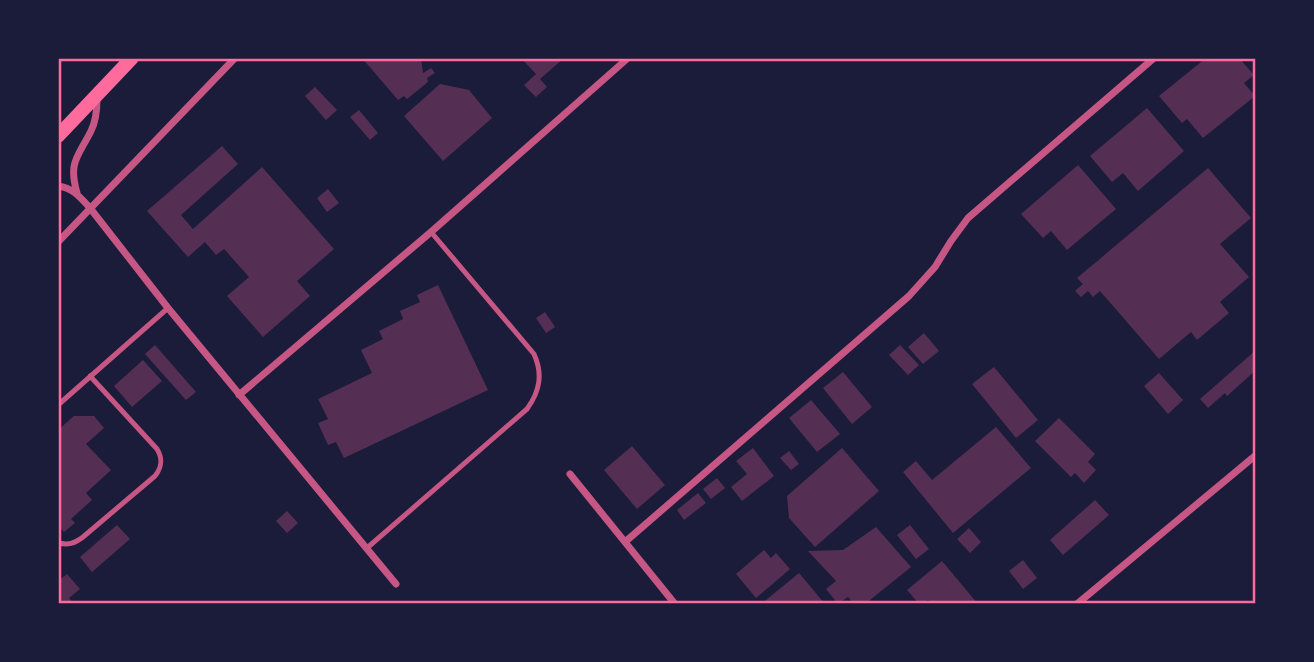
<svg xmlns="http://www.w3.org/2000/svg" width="1314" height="662" viewBox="0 0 1314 662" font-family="Raleway,sans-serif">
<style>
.building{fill:#542f53}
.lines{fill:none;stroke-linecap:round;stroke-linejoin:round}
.service{stroke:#c65784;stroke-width:5}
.minor{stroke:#c65784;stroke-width:7}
.secondary{stroke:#ff6b9d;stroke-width:14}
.neatline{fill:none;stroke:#ff6b9d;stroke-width:2.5}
</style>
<rect width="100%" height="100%" fill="#1b1b3a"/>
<!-- building -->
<path class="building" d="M362 58H421L423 73 431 68 435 73 427 78 428 82 407 99 404 96 398 100Z
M521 58H564L540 79 547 87 536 97 524 85 536 74Z
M1206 58H1239L1254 75 1244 83 1255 96 1203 138 1187 119 1182 123 1159 96Z
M440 84 469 90 492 118 443 161 404 116Z
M315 87 337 110 326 120 305 96Z
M1147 108 1184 151 1138 191 1123 173 1112 182 1090 156Z
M359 110 378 133 370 140 350 117Z
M222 146 238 164 181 215 193 229 262 167 334 249 297 281 310 296 263 337 227 296 249 277 224 249 216 255 205 242 188 257 147 211Z
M1078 165 1116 209 1067 250 1051 231 1043 238 1021 214Z
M1208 168 1251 218 1220 244 1249 277 1220 302 1229 313 1197 340 1191 332 1159 359 1100 291 1093 297 1088 291 1081 297 1075 291 1083 284 1077 278Z
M328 189 339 203 327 212 317 198Z
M438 285 488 390 344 458 336 442 328 445 318 423 328 419 318 399 372 373 361 350 383 339 379 331 403 319 400 311 420 302 417 295Z
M545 312 555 327 546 333 536 318Z
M924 333 939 351 923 364 908 347Z
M155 345 196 392 186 400 145 354Z
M900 345 919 365 908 375 889 355Z
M1256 350V370L1227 396 1225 393 1208 408 1200 399Z
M143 360 162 381 132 407 114 386Z
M994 367 1038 420 1016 438 972 384Z
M843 372 872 407 852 424 823 388Z
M1159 373 1183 400 1168 414 1144 386Z
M811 400 840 434 817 452 789 418Z
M74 416H94L104 428 86 444 111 470 86 493 92 500 71 519 75 523 64 532 58 526V430Z
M1059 418 1095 454 1088 462 1096 470 1084 483 1075 473 1071 477 1035 441Z
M996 427 1031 468 953 533 903 472 916 461 932 480Z
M632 446 665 485 637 509 604 470Z
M753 448 774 476 742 501 731 487 747 474 736 461Z
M842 448 879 491 815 547 789 518 787 496Z
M789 451 799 464 791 470 780 458Z
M717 478 725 488 711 499 703 489Z
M698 493 706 503 684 520 677 510Z
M1095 500 1109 515 1063 555 1050 540Z
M287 511 298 523 287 533 276 521Z
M117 525 130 539 92 572 80 557Z
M910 525 929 549 916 559 897 535Z
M876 527 911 567 865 604H854L848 597 838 604 826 589 836 581 808 551 843 550Z
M969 528 981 542 970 553 957 539Z
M764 550 771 558 776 553 790 569 756 598 736 574Z
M1023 560 1037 578 1023 589 1009 571Z
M942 561 978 604H932L928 600 923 604H919L907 590Z
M799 573 825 604H761Z
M67 574 80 589 69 598 74 604H58V581Z"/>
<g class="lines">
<!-- service -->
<path class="service" d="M58 405 168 308
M58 543C68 545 74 544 83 537L155 476C162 467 163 459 157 449L90 376
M367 548 527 409C540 391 543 374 534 354L431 232"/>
<!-- minor -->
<path class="minor" d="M58 186C73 188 80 197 90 208L168 308 396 584
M77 193C68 162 78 157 91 131 96 121 97 110 97 99
M58 242 235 58
M239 395 431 232 628 58
M570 474 675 604
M625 542 909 296 935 267 951 241 968 218 1154 58
M1077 604 1256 455"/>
<!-- secondary -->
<path class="secondary" d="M58 136 132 58"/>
</g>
<!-- border -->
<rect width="1314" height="662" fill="none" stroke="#1b1b3a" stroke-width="119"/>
<rect x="60" y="60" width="1194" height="542" class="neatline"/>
</svg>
